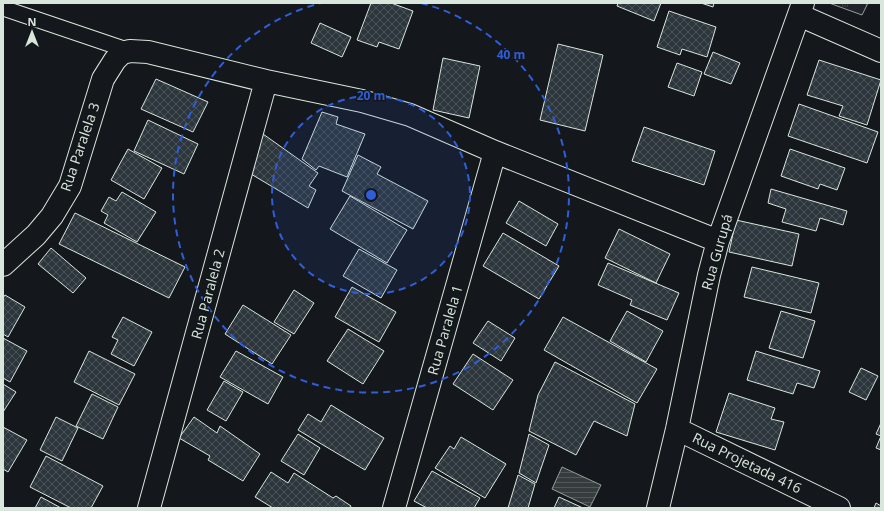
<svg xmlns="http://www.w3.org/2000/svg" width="884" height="511" viewBox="0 0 884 511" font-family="'Open Sans',sans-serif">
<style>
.park{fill:url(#park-tufts);stroke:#939e99}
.water{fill:url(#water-rules);stroke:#939e99}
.building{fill:url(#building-cross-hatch);stroke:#d8e6dc}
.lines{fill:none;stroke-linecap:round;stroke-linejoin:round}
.lane-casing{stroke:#d8e6dc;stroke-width:17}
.street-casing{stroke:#d8e6dc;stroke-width:24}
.lane{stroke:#14181c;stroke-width:15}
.street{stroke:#14181c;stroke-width:22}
.ring{fill:none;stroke:#305dd8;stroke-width:2;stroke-dasharray:7 5}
.labels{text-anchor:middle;stroke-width:3;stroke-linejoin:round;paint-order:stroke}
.street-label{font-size:14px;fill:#d8e6dc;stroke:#14181c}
.centre{fill:#305dd8;stroke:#14181c;stroke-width:2}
.ring-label{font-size:12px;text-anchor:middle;font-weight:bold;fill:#305dd8;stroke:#14181c;stroke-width:3;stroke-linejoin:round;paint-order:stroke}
</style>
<defs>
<pattern id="park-tufts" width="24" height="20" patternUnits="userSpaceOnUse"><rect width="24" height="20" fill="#202428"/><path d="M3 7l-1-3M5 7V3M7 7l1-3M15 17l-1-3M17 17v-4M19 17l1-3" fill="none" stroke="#404447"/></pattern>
<pattern id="water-rules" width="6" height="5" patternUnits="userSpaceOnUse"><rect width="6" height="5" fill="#363b3e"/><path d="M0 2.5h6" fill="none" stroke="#525759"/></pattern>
<pattern id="building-cross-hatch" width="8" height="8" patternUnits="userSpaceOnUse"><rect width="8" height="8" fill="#2c363c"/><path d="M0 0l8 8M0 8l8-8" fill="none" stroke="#4a5358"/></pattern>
</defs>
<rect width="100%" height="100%" fill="#14181c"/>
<!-- park -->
<path class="park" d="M829 3H868L862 15Z"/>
<!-- water -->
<path class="water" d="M562 467 601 485 590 507 552 489Z"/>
<!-- building -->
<path class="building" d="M371 3H391L413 11 399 49 379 42 377 47 357 40Z
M618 3H661L654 21 617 6Z
M701 3H714L713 7Z
M669 11 716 27 707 57 682 49 680 55 657 47Z
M320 23 351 37 342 57 311 43Z
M558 44 603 55 585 131 540 120Z
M713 52 740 63 731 84 704 74Z
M443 58 480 66 469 118 433 110Z
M819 60 881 80 867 125 839 116 843 106 807 95Z
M677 63 702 72 694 96 668 87Z
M156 79 208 102 193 132 141 109Z
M799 104 878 132 867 163 788 136Z
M322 112 338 117 336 124 365 134 347 177 319 166 316 170 302 159Z
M148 120 198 144 184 174 134 151Z
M644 127 715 151 704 185 632 161Z
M263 134 318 173 309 186 316 190 308 208 251 174Z
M128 149 162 168 144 199 111 180Z
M790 149 845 168 837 190 820 184 818 189 781 176Z
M358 155 381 167 377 174 428 201 413 229 342 191Z
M771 189 847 211 843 225 820 218 816 231 782 222 786 209 768 203Z
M122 192 156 212 137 242 104 223 108 215 101 211 109 197 116 201Z
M350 196 407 230 387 263 330 229Z
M519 201 558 224 546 246 506 223Z
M75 213 185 267 169 298 59 244Z
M736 220 799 234 792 266 729 252Z
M619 229 670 254 656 283 605 258Z
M503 233 559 266 539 299 483 266Z
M51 248 86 278 73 293 38 264Z
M359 249 397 270 381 298 343 276Z
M608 263 679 293 667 320 630 305 632 300 598 285Z
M752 267 819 283 811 313 744 297Z
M352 287 396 312 379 342 335 317Z
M294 290 314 303 294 334 274 322Z
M5 295 25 307 8 337 3 334V298Z
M243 305 291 335 272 364 225 334Z
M627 311 663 331 646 362 610 341Z
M781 311 815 321 803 358 769 348Z
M123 317 152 332 134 366 111 354 118 340 112 337Z
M563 317 657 369 637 403 544 350Z
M488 321 515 338 501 361 473 343Z
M348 329 384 351 363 384 327 361Z
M3 338 27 351 10 382 3 378Z
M89 351 135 374 119 405 74 382Z
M236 351 283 377 268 404 220 377Z
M756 351 820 371 814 388 797 383 793 394 747 380Z
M473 354 513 380 493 410 453 384Z
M555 362 635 404 627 436 594 421 576 455 529 431 538 395Z
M861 368 878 376 866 400 849 392Z
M224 381 243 392 226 421 207 410Z
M3 384 16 392 3 412Z
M729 393 775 408 771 419 784 422 775 450 716 432Z
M92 394 118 407 103 439 76 426Z
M331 405 384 438 365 470 298 430 308 414 321 422Z
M56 417 78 428 62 461 40 450Z
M194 417 217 433 220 426 260 454 243 481 208 460 210 456 179 438Z
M881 423V436L876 434Z
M3 427 27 440 8 472 3 469Z
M298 434 320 448 304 475 281 461Z
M529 434 549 445 536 483 519 473Z
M881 436V450L876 448Z
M461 437 506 464 485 498 435 468 450 446 454 449Z
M46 456 103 486 91 508H71L30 487Z
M432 471 480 498 474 508H427L414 501Z
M271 472 288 483 294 473 333 498 336 496 351 506 350 508H273L255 497Z
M518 475 535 484 528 508H508Z
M41 497 61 508H35Z
M559 497 583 508H554Z
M876 503 881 506V508H874Z"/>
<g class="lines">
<defs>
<path id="lane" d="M3 8 130 51"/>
<path id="street" d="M799 15 881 51
M3 265 36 235 52 216 70 186 103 79 115 60 122 53 130 51 148 52 266 81 362 101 410 115 495 152 718 241
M677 429 839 508
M149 508 266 81
M394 508 495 152
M658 508 677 429 709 275 718 241 803 3"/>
</defs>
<!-- lane casing -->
<use href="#lane" class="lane-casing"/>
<!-- street casing -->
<use href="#street" class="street-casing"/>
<!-- lane -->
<use href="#lane" class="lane"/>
<!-- street -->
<use href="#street" class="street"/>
</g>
<!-- distance rings -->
<circle cx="371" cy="195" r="99" fill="#305dd8" fill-opacity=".12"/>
<g class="ring">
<circle cx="371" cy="195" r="99"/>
<path d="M421 3A198 198 0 1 1 321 3"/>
</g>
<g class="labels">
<!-- street labels -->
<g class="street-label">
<text transform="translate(80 147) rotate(-71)" y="5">Rua Paralela 3</text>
<text transform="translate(717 252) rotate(-74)" y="5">Rua Gurupá</text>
<text transform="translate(208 294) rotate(-75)" y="5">Rua Paralela 2</text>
<text transform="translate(445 330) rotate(-74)" y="5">Rua Paralela 1</text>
<text transform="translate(747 463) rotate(26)" y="5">Rua Projetada 416</text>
</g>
</g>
<circle cx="371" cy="195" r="6" class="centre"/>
<g class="ring-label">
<text x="511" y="59">40 m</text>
<text x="371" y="100">20 m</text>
</g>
<!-- border -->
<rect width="884" height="511" fill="none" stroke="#d8e6dc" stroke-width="8"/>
<!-- north arrow -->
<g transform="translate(32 32)" stroke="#14181c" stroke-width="3" paint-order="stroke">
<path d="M0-3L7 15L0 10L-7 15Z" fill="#d8e6dc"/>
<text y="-6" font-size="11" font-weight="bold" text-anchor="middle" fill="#d8e6dc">N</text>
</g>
</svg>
